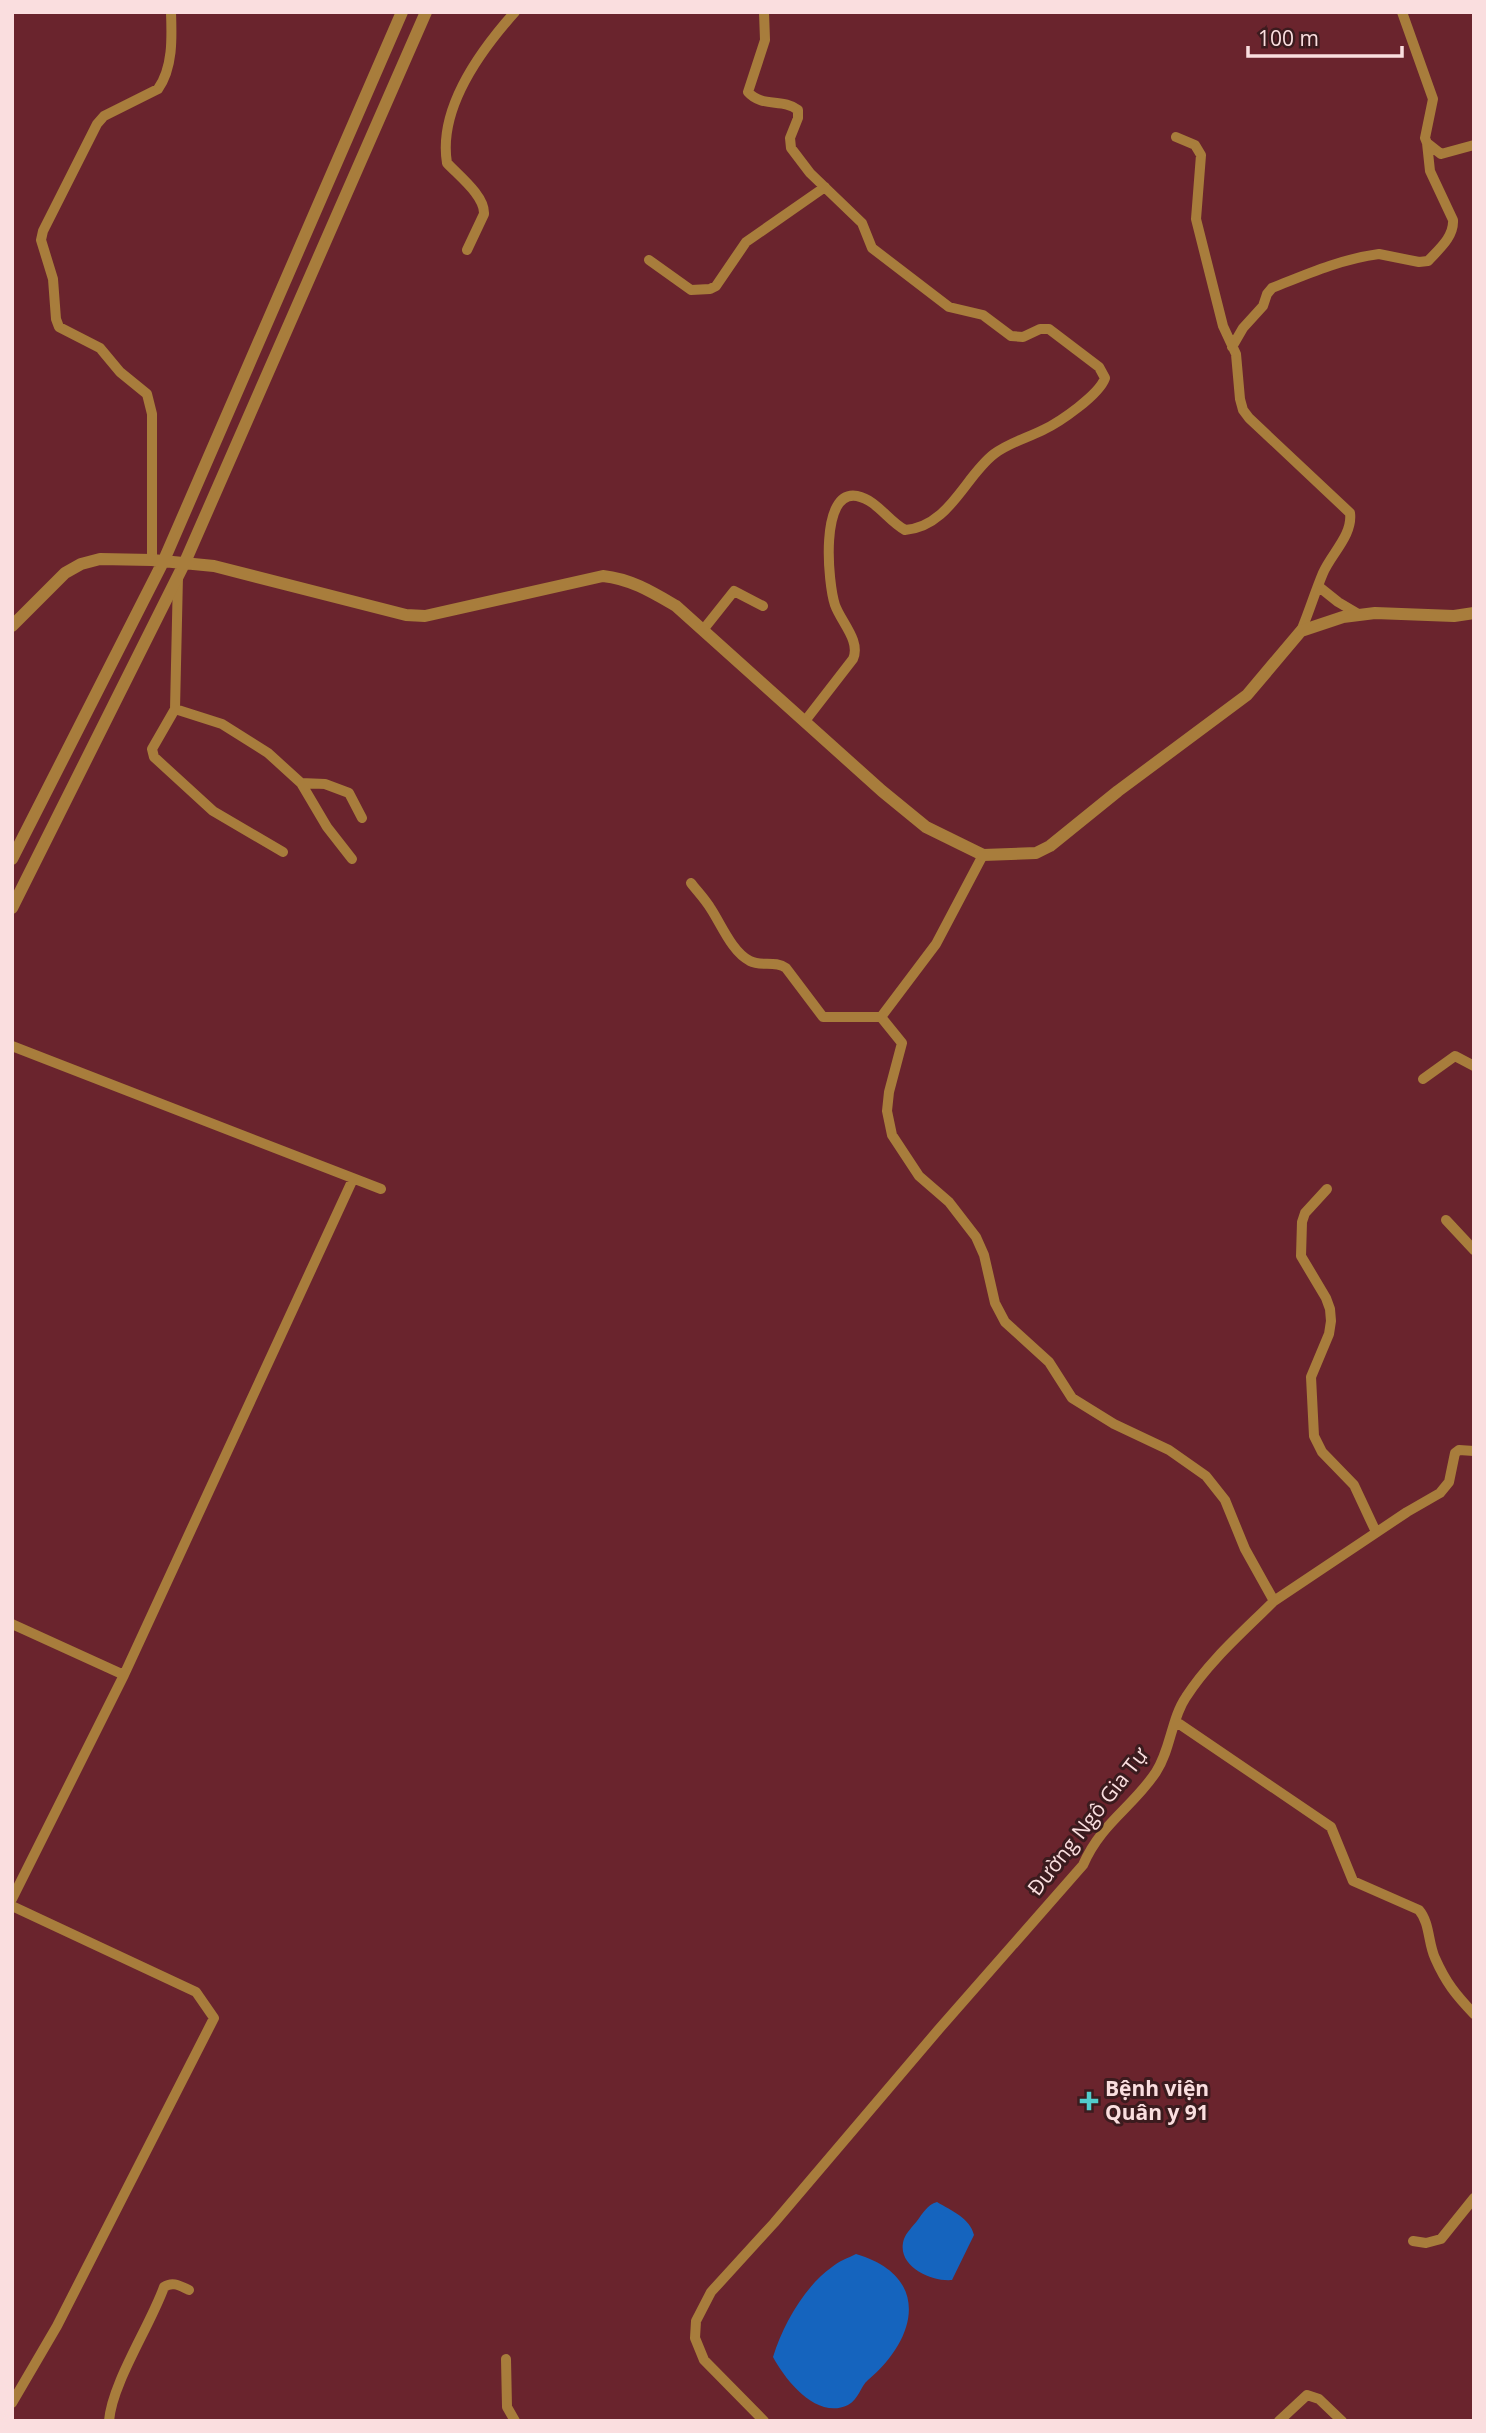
<svg xmlns="http://www.w3.org/2000/svg" width="1486" height="2433" viewBox="0 0 1486 2433" font-family="'Open Sans',sans-serif">
<style>
.water{fill:#1564be}
.lines{fill:none;stroke-linecap:round;stroke-linejoin:round}
.minor{stroke:#a87d3c;stroke-width:10}
.tertiary{stroke:#a87d3c;stroke-width:12}
.poi-dot{fill:#52cdcd;stroke:#3b1b1e;stroke-width:2.5}
.labels{text-anchor:middle;stroke-width:6;stroke-linejoin:round;paint-order:stroke}
.street-label{font-size:21px;fill:#fadedf;stroke:#3b1b1e}
.poi-label{font-size:21px;font-weight:bold;fill:#fadedf;stroke:#3b1b1e;text-anchor:start}
</style>
<rect width="100%" height="100%" fill="#6a242d"/>
<!-- water -->
<path class="water" d="M937 2202C952 2211 970 2218 974 2235L952 2280C932 2282 895 2266 904 2239 906 2233 913 2226 917 2221 923 2213 927 2205 937 2202Z
M856 2254C931 2276 918 2338 868 2380 860 2387 859 2399 848 2405 817 2420 786 2381 773 2357 783 2325 804 2287 832 2267 839 2261 848 2258 856 2254Z"/>
<g class="lines">
<!-- minor -->
<path class="minor" d="M764 12 765 40 748 92C762 108 783 98 798 110V118L790 138 791 148 810 173 862 223 872 248 949 307 983 315 1011 336 1023 337 1040 329H1049L1099 367 1105 378C1099 395 1060 422 1043 430 1027 438 1008 443 994 454 965 476 949 527 905 530 888 521 877 500 857 496 819 489 828 584 835 605 841 622 861 641 853 659L805 721
M1402 12 1433 99 1425 138 1427 143 1441 154 1474 145
M1176 137 1195 145 1201 155 1196 219 1223 326 1236 354 1240 399 1243 410 1249 418 1350 513C1353 535 1331 554 1323 573 1315 592 1309 612 1301 631
M467 250 484 214C485 196 459 176 447 163 438 109 481 50 515 12
M649 260 691 290 710 289 716 286 746 242 825 187
M1232 347 1243 328 1263 306 1267 294 1272 288C1307 274 1341 259 1379 254L1419 262 1428 261C1439 249 1454 237 1453 220L1430 171 1427 143
M152 560V414L147 394 120 372 100 348 59 327 56 319 53 279 41 240 43 231 97 124 104 116 158 89C173 68 172 38 171 12
M178 576 175 709 152 749 154 757 213 811 283 852
M1318 586 1338 602 1360 615
M703 630 734 591 763 606
M175 709 222 724 268 753 301 783 327 827 352 859
M301 783 325 784 349 793 362 818
M691 883C697 891 705 899 711 909 721 924 732 952 750 961 761 967 775 960 786 968L823 1017H881
M12 1046 381 1189
M1423 1079 1455 1056 1474 1066
M1327 1189 1305 1213 1302 1222 1301 1256 1326 1298 1330 1309 1331 1321 1329 1334 1311 1377 1314 1436 1322 1452 1354 1485 1376 1532
M1446 1220 1474 1250
M1274 1601 1407 1512 1440 1493 1449 1482 1455 1453 1459 1450 1474 1451
M12 1624 124 1675
M1175 1721 1331 1827 1353 1881 1419 1910C1430 1923 1428 1943 1435 1958 1446 1983 1456 1995 1474 2014
M12 1899 124 1675 353 1179
M12 1906 196 1992 214 2018 57 2326 12 2403
M1413 2241 1426 2243 1441 2239 1474 2198
M506 2359 507 2407 515 2421
M109 2421C112 2383 150 2326 164 2287 173 2281 180 2286 189 2290
M764 2421 704 2360 695 2338 696 2321 711 2292 774 2223 939 2029 1083 1865C1101 1823 1133 1807 1156 1772 1171 1749 1171 1719 1186 1697 1209 1661 1244 1631 1274 1601L1245 1549 1225 1500 1206 1476 1169 1450 1114 1424 1072 1398 1049 1362 1005 1322 995 1303 984 1255 976 1237 949 1202 919 1176 892 1135 887 1111 889 1092 902 1043 881 1017 936 944 983 855
M1279 2421 1307 2395 1319 2399 1342 2421"/>
<!-- tertiary -->
<path class="tertiary" d="M12 626 65 573 81 564 100 559 152 560 214 566 406 615 425 616 603 576C631 579 652 592 676 606L882 791 926 827 983 855 1036 853 1050 846 1118 791 1247 695 1301 631 1343 617 1375 613 1454 616 1474 613
M12 859 164 560 402 12
M12 908 185 562 426 12"/>
</g>
<!-- markers -->
<path class="poi-dot" d="M1085.5 2090.5h7v7h7v7h-7v7h-7v-7h-7v-7h7z"/>
<g class="labels">
<!-- street labels -->
<g class="street-label">
<text transform="translate(1088 1822) rotate(-52)" y="7">Đường Ngô Gia Tự</text>
</g>
<!-- poi labels -->
<g class="poi-label">
<text x="1105" y="2096">Bệnh viện<tspan x="1105" dy="24">Quân y 91</tspan></text>
</g>
</g>
<!-- border -->
<rect width="1486" height="2433" fill="none" stroke="#fadedf" stroke-width="28"/>
<!-- scale -->
<path d="M1248 46v10h154v-10" fill="none" stroke="#fadedf" stroke-width="3.5"/>
<text x="1258" y="46" font-size="21" fill="#fadedf" stroke="#3b1b1e" stroke-width="5" paint-order="stroke">100 m</text>
</svg>
